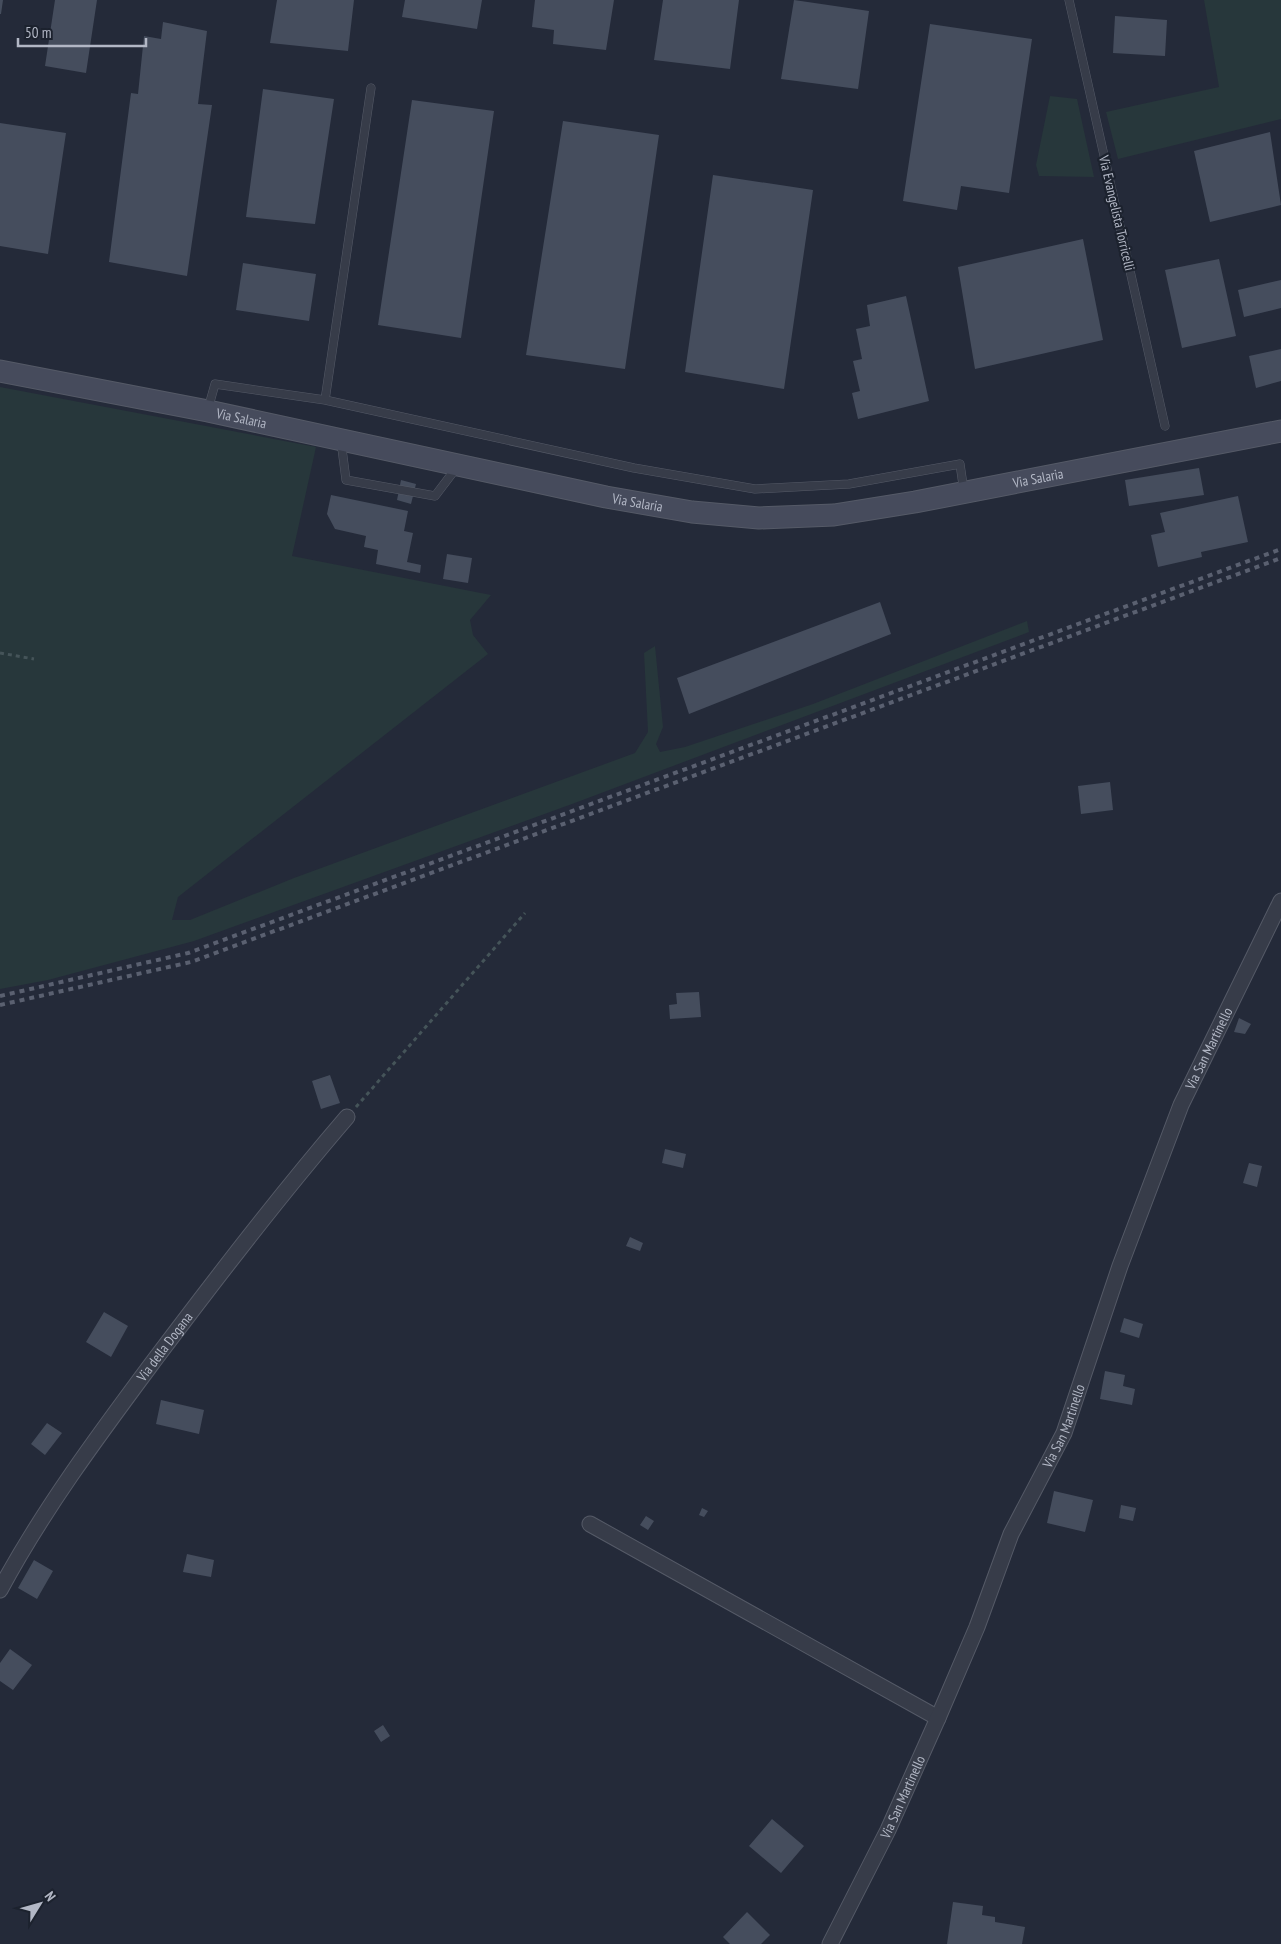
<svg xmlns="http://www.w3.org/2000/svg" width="1281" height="1944" viewBox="0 0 1281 1944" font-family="'PT Sans Narrow',sans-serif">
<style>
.green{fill:#27373b}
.building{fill:#454d5d}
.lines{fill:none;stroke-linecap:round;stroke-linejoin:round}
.service-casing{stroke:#555a67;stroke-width:9}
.minor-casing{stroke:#555a67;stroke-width:17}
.secondary-casing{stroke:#555a67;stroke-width:23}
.path{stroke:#455459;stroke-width:3;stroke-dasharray:4 4;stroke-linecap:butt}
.service{stroke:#373c49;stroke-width:8}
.minor{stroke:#373c49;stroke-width:15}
.secondary{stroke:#464b5c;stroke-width:21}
.rail{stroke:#5a6070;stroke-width:4;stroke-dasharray:5 5;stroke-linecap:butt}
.labels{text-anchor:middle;stroke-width:4.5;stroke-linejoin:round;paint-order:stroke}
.street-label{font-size:14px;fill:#b2b7c5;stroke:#1c222e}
</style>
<rect width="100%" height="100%" fill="#242a39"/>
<!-- green -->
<path class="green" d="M1204 0H1281V119L1118 159 1106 112 1219 87Z
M1050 96 1077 99 1094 177 1039 176 1036 165Z
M0 387 316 447 292 556 491 595 470 620 473 635 488 654 178 897 172 920H190L294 878 635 753 648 732 644 653 655 646 663 727 656 744 660 752 685 747 813 704 1027 621 1029 632 572 804 194 941 48 980 0 989Z"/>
<!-- building -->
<path class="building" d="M0 0H3L1 14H0Z
M55 0H97L86 73 45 66Z
M277 0H354L348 51 270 43Z
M405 0H482L477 29 402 17Z
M535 0H614L606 50 553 44 554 30 532 27Z
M663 0H739L730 69 654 60Z
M794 0 869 11 858 89 781 79Z
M1115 16 1167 20 1165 56 1113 53Z
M163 22 207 31 198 104 212 105 187 276 109 262 131 93 138 94 144 36 161 39Z
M930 24 1032 39 1009 193 961 186 957 210 903 201Z
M263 89 334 99 315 224 246 217Z
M412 100 494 111 461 338 378 325Z
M563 121 659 135 625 369 526 355Z
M0 123 66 133 48 254 0 246Z
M1270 132 1281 205 1210 222 1194 151Z
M713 175 813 190 784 389 685 372Z
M1083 239 1103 340 975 369 958 267Z
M1219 259 1236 336 1182 348 1165 270Z
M243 263 316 274 309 321 236 310Z
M1281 280V308L1244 317 1238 290Z
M906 296 929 401 858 419 852 393 860 391 853 361 862 359 856 329 870 326 867 305Z
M1281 349V381L1256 388 1249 356Z
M1199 468 1204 495 1129 506 1125 480Z
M401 480 416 484 411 504 397 500Z
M331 495 408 511 404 531 413 533 407 562 421 565 420 573 376 564 378 550 364 547 366 536 335 529 327 514Z
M1238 496 1248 542 1201 552 1202 557 1158 567 1151 535 1165 532 1160 513Z
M447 554 472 558 468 583 443 579Z
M880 602 891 634 689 714 677 678Z
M1110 782 1113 810 1081 814 1078 786Z
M699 992 701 1017 670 1019 669 1005 677 1004 676 993Z
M1239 1018 1251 1024 1245 1034 1234 1032Z
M330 1075 340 1103 321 1109 312 1081Z
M665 1149 686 1154 683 1168 662 1163Z
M1249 1163 1262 1166 1257 1187 1243 1183Z
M630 1237 643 1243 640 1251 626 1246Z
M104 1312 128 1326 111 1357 86 1342Z
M1124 1318 1143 1324 1139 1338 1120 1332Z
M1105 1371 1125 1375 1123 1386 1135 1389 1132 1405 1100 1399Z
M161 1400 204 1410 199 1434 156 1424Z
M47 1423 62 1433 45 1455 31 1444Z
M1054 1491 1093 1500 1085 1532 1047 1523Z
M1121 1505 1136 1508 1133 1521 1119 1518Z
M702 1508 708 1511 704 1517 699 1515Z
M646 1516 654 1521 648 1530 640 1525Z
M187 1554 214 1560 211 1577 183 1572Z
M34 1560 53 1571 37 1599 18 1588Z
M10 1649 32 1665 13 1690 0 1681V1663Z
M383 1725 390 1736 381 1742 374 1731Z
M772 1819 804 1846 781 1873 749 1846Z
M953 1902 983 1906 982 1915 995 1917V1922L1025 1927 1022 1944H947Z
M747 1912 770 1935 761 1944H730L723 1937Z"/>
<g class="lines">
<defs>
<path id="service" d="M1069 0 1165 426
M325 400 371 88
M208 409 215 384 325 400 634 468 755 489 849 484 960 464 964 492
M341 441 346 480 435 496 457 467"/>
<g id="minor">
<path d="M590 1524 938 1718"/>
<path id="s1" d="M0 1590C44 1508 101 1432 156 1358 218 1276 280 1195 347 1117"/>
<path id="s2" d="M830 1944 888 1830 938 1718 977 1627 1011 1534 1064 1433 1120 1266 1181 1105 1281 901"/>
</g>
<g id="secondary">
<path id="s3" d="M0 371 208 411 606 497 692 512 759 518 834 515 915 502 1281 431"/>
</g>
</defs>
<!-- service casing -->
<use href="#service" class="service-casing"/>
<!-- minor casing -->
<use href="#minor" class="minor-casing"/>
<!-- secondary casing -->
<use href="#secondary" class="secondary-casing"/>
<!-- path -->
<path class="path" d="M0 653 34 659
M356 1107 525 913"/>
<!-- service -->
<use href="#service" class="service"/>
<!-- minor -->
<use href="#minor" class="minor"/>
<!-- secondary -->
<use href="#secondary" class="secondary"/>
<!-- rail -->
<path class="rail" d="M0 996 188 953 1281 549
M0 1005 191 962 1281 558"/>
</g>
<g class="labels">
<!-- street labels -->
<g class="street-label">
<text transform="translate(1117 213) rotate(77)" y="5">Via Evangelista Torricelli</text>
<text dy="5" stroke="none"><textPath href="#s3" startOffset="246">Via Salaria</textPath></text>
<text dy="5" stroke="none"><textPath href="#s3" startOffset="1056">Via Salaria</textPath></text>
<text dy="5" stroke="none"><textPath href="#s3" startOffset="651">Via Salaria</textPath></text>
<text dy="5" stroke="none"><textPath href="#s2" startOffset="974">Via San Martinello</textPath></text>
<text dy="5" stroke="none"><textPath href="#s1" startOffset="294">Via della Dogana</textPath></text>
<text dy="5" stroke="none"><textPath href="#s2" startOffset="569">Via San Martinello</textPath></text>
<text dy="5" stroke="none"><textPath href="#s2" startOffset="164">Via San Martinello</textPath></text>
</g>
</g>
<!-- north arrow -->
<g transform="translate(40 1904) rotate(53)" stroke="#1c222e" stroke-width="4" paint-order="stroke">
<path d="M0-4L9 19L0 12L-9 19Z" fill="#b2b7c5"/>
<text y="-8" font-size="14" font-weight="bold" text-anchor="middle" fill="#b2b7c5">N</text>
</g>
<!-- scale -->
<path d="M18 38v8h128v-8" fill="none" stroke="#b2b7c5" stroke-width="2.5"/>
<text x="25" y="38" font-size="15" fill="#b2b7c5" stroke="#1c222e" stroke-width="4" paint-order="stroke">50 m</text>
</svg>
